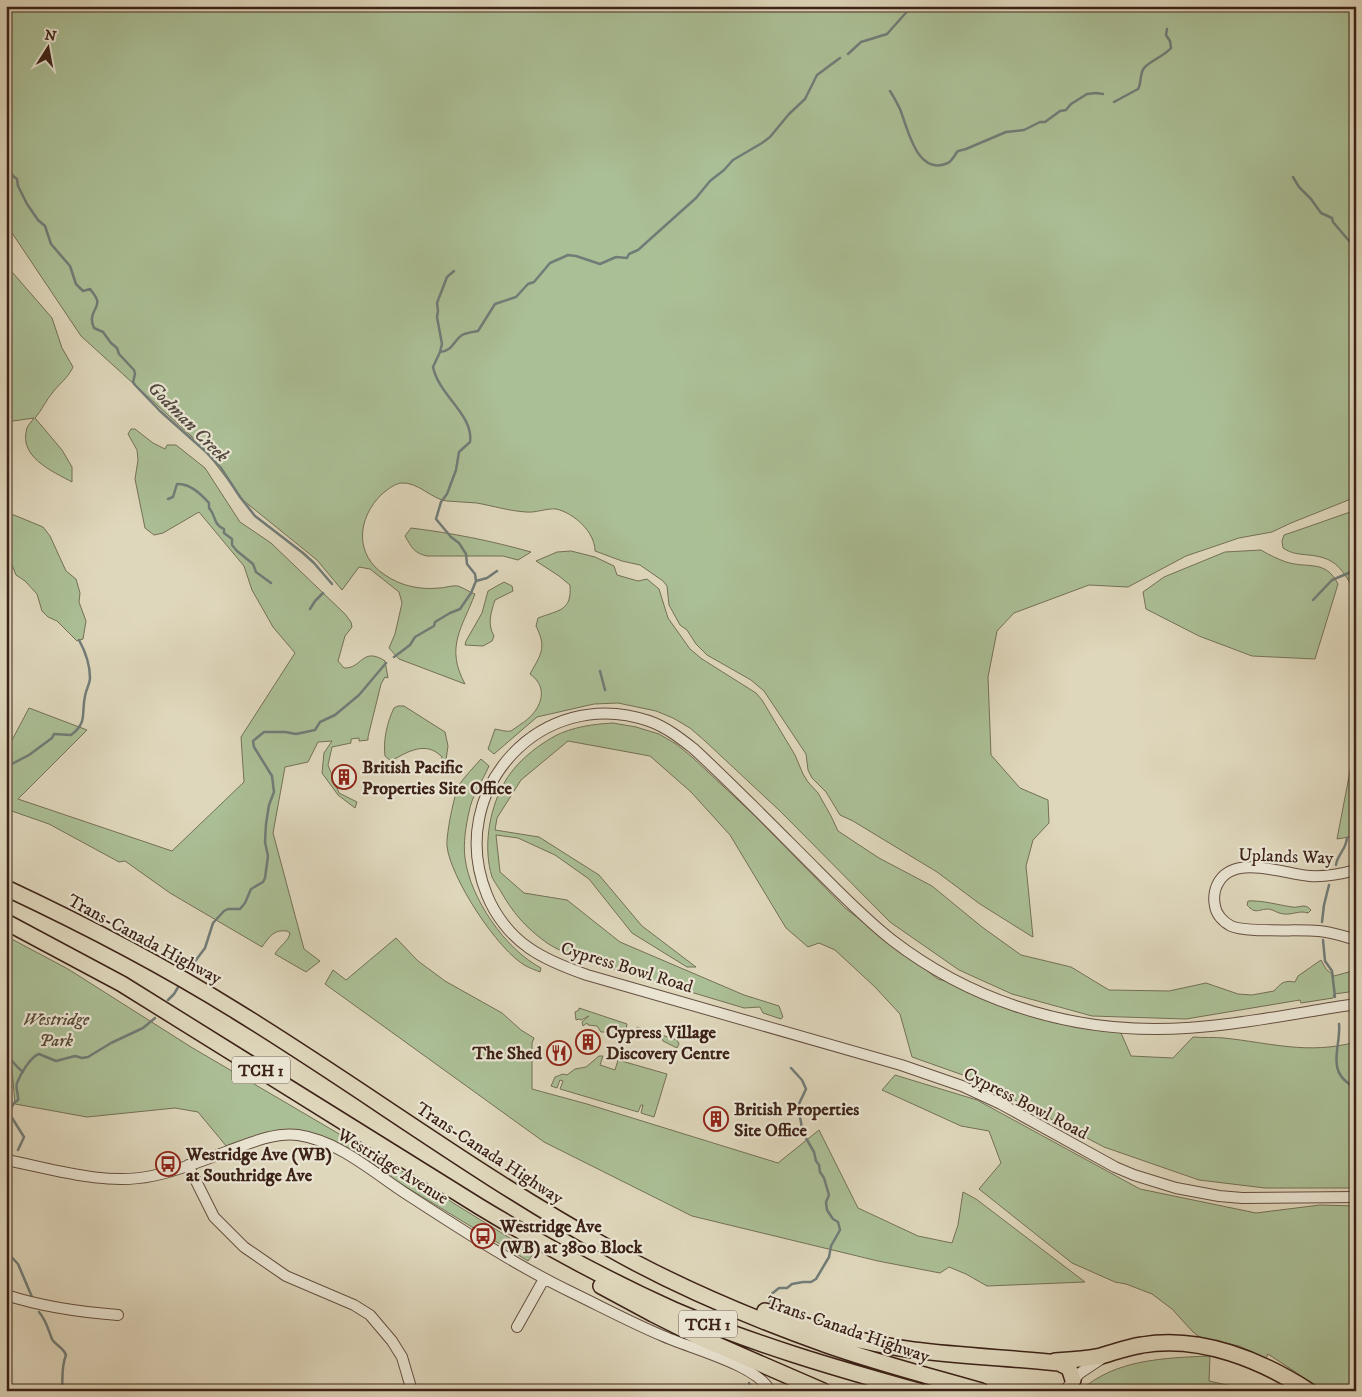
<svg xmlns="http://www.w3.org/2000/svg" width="1362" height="1397" viewBox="0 0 1362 1397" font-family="'IM FELL DW Pica',serif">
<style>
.green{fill:#abbf96;stroke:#747056}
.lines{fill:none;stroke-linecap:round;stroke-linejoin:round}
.stream{stroke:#717c78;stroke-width:2.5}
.minor-casing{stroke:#654f40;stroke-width:12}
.highway-casing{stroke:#3c2217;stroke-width:18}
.minor{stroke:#eae5d3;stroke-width:10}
.highway{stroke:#dfd7bc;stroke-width:15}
.labels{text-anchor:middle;stroke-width:4.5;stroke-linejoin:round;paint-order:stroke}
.shield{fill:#eae5d3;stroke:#705c4f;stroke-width:1}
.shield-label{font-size:16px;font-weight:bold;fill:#3c2217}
.poi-label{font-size:18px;font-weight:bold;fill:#3c2217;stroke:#eae5d3;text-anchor:start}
.street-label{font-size:18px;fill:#3c2217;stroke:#eae5d3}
.park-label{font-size:18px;font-style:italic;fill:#584937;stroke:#eae5d3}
.water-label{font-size:19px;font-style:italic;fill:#52483f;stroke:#eae5d3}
</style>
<rect width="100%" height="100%" fill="#dfd7bc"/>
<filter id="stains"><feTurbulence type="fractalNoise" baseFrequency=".004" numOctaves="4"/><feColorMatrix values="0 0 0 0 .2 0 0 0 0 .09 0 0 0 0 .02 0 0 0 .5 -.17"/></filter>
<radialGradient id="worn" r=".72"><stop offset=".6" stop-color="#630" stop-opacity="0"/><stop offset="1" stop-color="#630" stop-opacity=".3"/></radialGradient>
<!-- green -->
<path class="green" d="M6 6H1356V497L1291 523 1272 532 1239 538 1186 556 1128 587 1089 585 1014 613 997 631 988 677 991 755 1020 788 1048 800 1049 823 1033 840 1026 866 1033 937 1031 936 980 904 937 872 853 821 840 815 826 792 812 778 808 770 806 754 764 691 751 680 707 655 696 644 687 630 680 625 669 605 667 586 663 581 640 565 622 561 595 551C595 532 574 513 556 509 547 508 536 513 526 512 510 511 493 506 477 503 467 502 457 502 447 501 431 499 419 482 401 483 394 484 387 490 382 494 357 518 354 555 385 575 401 586 420 590 439 588 445 588 452 585 458 586 464 588 469 592 475 594 462 628 445 647 465 684L399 659 389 648 395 634 402 603 399 592 370 569 359 567 342 590 317 560 244 501 201 445 81 336 6 224Z
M6 265 52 318 62 348 73 367C68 378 60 383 53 392 46 400 42 410 35 418L62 450 72 467V482C52 471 18 457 27 428 28 425 32 421 34 418L6 422Z
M131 429H135L153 443 165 449 167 445H176L205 468 240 522 271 543 345 614 351 622 352 627 345 636 338 661 344 668C362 669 362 646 385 661L388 678 385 677 381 684 368 737V740L359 741V738L351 739V743L332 747 328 765 339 793 357 802 355 808 338 795 322 773 324 753 332 741 318 742 308 762 285 767 273 833 304 949 320 961 306 972 275 954C279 946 289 941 290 933L287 931C274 929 269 937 262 947L170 893 125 861 119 862 49 824 6 809V748L11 742 29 708 87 730 18 799 172 851 244 782 241 737 295 653 273 627 252 590 244 566 199 512 163 533 154 535 145 528 135 479 138 460 137 450 128 434Z
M1356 510V593C1342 570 1338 558 1309 555 1299 554 1292 554 1283 548L1282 541 1284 535 1293 532Z
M6 515H14L43 527 50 536 66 571 76 579 80 593 79 602 86 621 83 639 77 641 57 621 48 617 42 611 37 594 25 581 16 575 6 550Z
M411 528C452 533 492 541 531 552L518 560 503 556H427C414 553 412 548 405 536Z
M1261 550C1269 555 1278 559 1286 562 1309 569 1325 559 1338 584L1315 659 1252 656 1199 636 1146 609 1143 592 1164 577 1225 552Z
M571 551 595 557 614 566 617 575 638 581 647 579 659 589 668 618 690 649 702 659 756 693 762 700 795 755 803 774 808 782 818 793 831 816 838 831 879 858 932 886 982 927 1021 955 1071 967 1109 990 1169 991 1206 983 1238 994 1252 995 1274 991C1281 983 1284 980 1295 982L1298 976 1321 960 1326 969 1334 976 1356 970V991L1334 994 1333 998 1301 1003 1300 1000 1186 1019 1092 1016 1012 994 959 970 890 922 780 811 705 741 690 728 673 718 656 711 618 703 594 704 537 717 494 754 488 749 495 729C500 730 507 732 511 731 514 729 518 726 521 724 540 712 551 689 530 674 541 654 547 648 536 626L538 618C559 610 572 611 570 585L559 576 536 561 557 552Z
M504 582 512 586 513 591 495 600C491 612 487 624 494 636L492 641 483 646 465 645 466 641 482 613 488 591Z
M398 706H404L445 732 448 746 444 774 442 772V757C426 740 407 752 391 761L385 756C383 741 387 722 394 708Z
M613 723 636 727 659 734 676 744 692 757 755 816 845 908 938 979 1121 1033 1131 1056 1173 1058 1193 1037C1203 1038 1214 1037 1224 1038 1271 1043 1308 1055 1356 1042V1188H1265L1199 1180 1104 1147 977 1080 912 1057 900 1014 875 987 835 950 819 943 808 947 786 928 730 835 691 792 650 756 568 741 521 780 497 818 495 830 539 837 599 875 642 926 696 967H687L632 933 589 879 555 855 518 838 496 835 500 872 524 893 567 900 620 942 744 995 779 1006 783 1017 781 1019 763 1013 760 1007 744 1008C704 996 664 984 624 972 602 965 566 956 547 943 525 927 513 913 500 890 497 886 494 881 492 877 483 848 489 811 503 785 514 764 535 747 555 736 572 727 594 724 613 723Z
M1356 740 1355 836 1337 839Z
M481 759 489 766C482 782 472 795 469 812 466 825 463 843 465 858 470 898 505 949 541 968L540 972C535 970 530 968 526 966 498 951 450 877 447 846 446 835 454 795 459 785 465 776 474 767 481 759Z
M1248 901C1261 900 1279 905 1292 907 1296 908 1300 906 1304 906 1307 906 1309 908 1311 910L1308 913C1299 910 1293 915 1284 914 1279 914 1274 910 1269 909 1258 909 1256 915 1247 905Z
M6 936 68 969 191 1047 392 1165 534 1253 528 1261 355 1156 306 1134 227 1147 198 1112 175 1108 87 1117 15 1104 12 1069 6 1067Z
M396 938 418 961 445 981 502 1013 521 1030 534 1038 532 1043V1089L587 1104 778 1163 819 1130 858 1208 918 1236 952 1243 958 1225 963 1192 976 1199 1085 1282 987 1286 966 1274 949 1267 940 1273 878 1261 692 1216 544 1142 325 984 333 970 346 980Z
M579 1008 627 1024 626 1030 608 1025 606 1032H601L597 1026 588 1025 587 1023 583 1026 582 1022 589 1016 581 1020 579 1019 576 1020 575 1012 579 1010Z
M637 1027 677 1040 679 1044 677 1048 663 1041 661 1037 657 1036 656 1039 635 1033Z
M599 1056H603L600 1065 615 1070 618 1060 667 1074 654 1117 641 1113 643 1105H641L638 1112 560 1089 563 1081 560 1080 557 1088 551 1086 555 1077 563 1074 567 1075 575 1069 586 1067Z
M895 1075 977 1100 1140 1189 1256 1213 1320 1205 1356 1206V1391H1324L1268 1354 1266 1358 1239 1346 1201 1338 1193 1332 1172 1309 1152 1294 1126 1284 1115 1282 1072 1263 979 1189 1001 1163 989 1131 961 1126 882 1090Z
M1210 1356 1209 1381 1254 1391H1080C1115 1359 1165 1358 1210 1356Z"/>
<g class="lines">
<!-- stream -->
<path class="stream" d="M848 54 861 42 887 34 912 6
M890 91C894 97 897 103 900 109 908 129 917 177 948 163 953 160 955 154 958 151L966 149 1006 132 1024 130 1040 122H1045L1060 111 1066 110 1071 104 1087 94 1096 93 1103 94
M1114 102 1138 89C1142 83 1139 72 1145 67 1152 60 1164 56 1171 48L1170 41 1166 35 1167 29
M6 163 13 176 17 179 18 186 27 204 38 220 45 226 51 244 70 266 76 284 83 291 90 289C92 292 96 296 97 300 100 308 87 313 94 328L103 332 111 343 117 348 119 354 134 370 135 374 133 382 135 385 160 411 205 451 221 468 240 497 255 516 303 553 314 563 332 584
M1293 177 1299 187 1311 199 1321 213 1332 218 1333 222 1356 249
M440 352 442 344 437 317 438 311 437 303 447 277 454 271
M168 499 173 497 177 484C190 483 201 494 209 503V508C216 515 213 525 224 529V533L232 539V545L237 551 253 564 256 572 271 583
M476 581 487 578 497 571
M1313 600 1332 580 1351 572 1356 567
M310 609 315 601 323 593
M394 657 410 645 415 637 434 626 435 622 450 613 460 609 471 593 476 581 475 574 467 564 466 554 459 543 451 537 436 519 441 502 447 494 456 470 459 452 470 442C474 415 439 396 433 367L440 352C454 350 453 341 462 335 466 333 473 332 478 331L495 304 516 297 528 284 534 282 550 263 568 255 576 256 600 264 616 257 627 258 629 254 638 250 696 198 710 181 724 170 733 160 762 143 770 137 789 114 805 99 817 75 840 58
M600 671 605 690
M6 767 29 755 52 738 54 734 71 735C88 722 81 714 85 696 86 690 90 683 90 678 90 665 85 651 79 640
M1336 865C1337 855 1346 850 1347 838
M1322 922 1324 905 1329 885
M1323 940 1325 961 1332 971 1335 997
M190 968 205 948 213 923 224 911 228 909H240L245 903 251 889 263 882 265 878 268 856 265 842 266 824 269 805 274 792 272 776 254 747 253 741 264 732H285L296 734 315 730 320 722 335 715 359 695 386 663
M168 1000 174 994 180 984
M1339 1024C1341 1040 1331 1062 1341 1076 1345 1082 1351 1084 1356 1090
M6 1041C7 1045 7 1049 8 1053 9 1059 18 1068 23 1072
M18 1150 24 1137 9 1113 14 1103 18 1100C19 1095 15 1088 17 1083 20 1075 30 1057 39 1054L56 1061 75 1056 82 1058 88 1057 111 1043 143 1028 155 1018
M6 1251 18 1264 32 1297
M771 1303 769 1296 779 1288H787L792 1284 803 1282H811L816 1279 829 1257 831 1246 840 1230 838 1222 833 1219 827 1210 826 1202 829 1195 824 1178 820 1172 819 1165 816 1161 814 1152 803 1133 798 1106 806 1089 802 1080 791 1068
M39 1312C46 1320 48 1329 52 1339 55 1345 63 1347 66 1355 61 1367 63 1378 62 1391
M749 1383 753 1391"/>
<defs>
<path id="minor" d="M1356 870C1341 874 1326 877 1310 876 1285 874 1237 855 1220 880 1215 887 1213 897 1215 906 1216 914 1223 922 1231 926 1245 933 1299 929 1319 931 1331 932 1344 936 1356 940
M1356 1004C1289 1014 1222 1029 1155 1029 1060 1029 967 998 892 940 865 919 841 894 817 870 776 829 736 788 694 749 680 738 666 727 649 721 542 684 444 790 487 895 495 915 510 935 529 948 546 960 567 968 587 975L901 1065 962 1086 1001 1104 1115 1167 1134 1175 1176 1188 1219 1196 1242 1198 1356 1197
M6 1160C53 1169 105 1186 152 1176 178 1171 204 1160 228 1151 250 1143 275 1132 298 1135 339 1141 374 1173 408 1195 461 1229 515 1265 571 1292 602 1307 632 1323 663 1336 689 1348 758 1365 770 1391
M188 1165 214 1217 244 1247 286 1276 354 1305 370 1315 392 1341 402 1357 412 1391
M6 1295C43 1307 79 1312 118 1315
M517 1327 544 1279
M1064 1391 1080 1373 1101 1359"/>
<path id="highway" d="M6 888C85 925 162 965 236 1011 360 1087 477 1175 605 1246 675 1286 751 1318 827 1345 878 1363 929 1376 981 1391
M6 922 122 984 480 1207C543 1245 607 1280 674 1310 753 1344 835 1368 918 1391
M601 1286 653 1314 701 1338 823 1391
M765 1311C813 1329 862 1343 913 1350 961 1356 1010 1358 1059 1363L1069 1368 1073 1380
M1055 1361C1071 1360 1086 1359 1101 1356 1115 1352 1128 1347 1142 1345 1200 1335 1261 1360 1309 1391"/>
</defs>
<!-- minor casing -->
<use href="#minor" class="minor-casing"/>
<!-- highway casing -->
<use href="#highway" class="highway-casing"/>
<!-- minor -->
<use href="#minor" class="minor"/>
<!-- highway -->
<use href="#highway" class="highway"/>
</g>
<!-- icons -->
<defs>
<symbol id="building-ring" viewBox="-11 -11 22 22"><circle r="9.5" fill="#eae5d3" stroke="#8f2418" stroke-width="1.5"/><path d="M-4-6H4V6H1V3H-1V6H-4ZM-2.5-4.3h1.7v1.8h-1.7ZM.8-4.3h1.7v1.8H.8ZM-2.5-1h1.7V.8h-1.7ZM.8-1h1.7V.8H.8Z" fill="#8f2418"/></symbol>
<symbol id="restaurant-ring" viewBox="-11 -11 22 22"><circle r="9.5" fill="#eae5d3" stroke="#8f2418" stroke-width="1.5"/><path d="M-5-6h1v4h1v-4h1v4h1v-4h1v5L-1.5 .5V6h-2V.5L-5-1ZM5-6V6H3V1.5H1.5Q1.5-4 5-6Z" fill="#8f2418"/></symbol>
<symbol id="bus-ring" viewBox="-11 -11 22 22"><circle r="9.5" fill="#eae5d3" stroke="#8f2418" stroke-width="1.5"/><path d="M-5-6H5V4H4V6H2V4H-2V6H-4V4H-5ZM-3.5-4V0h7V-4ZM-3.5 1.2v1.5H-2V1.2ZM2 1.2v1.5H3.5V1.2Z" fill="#8f2418"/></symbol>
</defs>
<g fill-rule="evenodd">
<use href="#building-ring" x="330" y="763" width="28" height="28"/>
<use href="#building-ring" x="574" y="1028" width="28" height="28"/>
<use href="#restaurant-ring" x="545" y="1039" width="28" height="28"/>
<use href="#building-ring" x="702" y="1105" width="28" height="28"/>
<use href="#bus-ring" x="154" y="1150" width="28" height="28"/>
<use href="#bus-ring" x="469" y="1222" width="28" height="28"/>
</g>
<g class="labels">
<!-- shield labels -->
<g class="shield">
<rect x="232" y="1056.5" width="58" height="27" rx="4"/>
<rect x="679" y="1310.5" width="58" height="27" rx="4"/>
</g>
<g class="shield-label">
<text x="261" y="1076">TCH 1</text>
<text x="708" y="1330">TCH 1</text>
</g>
<!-- poi labels -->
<g class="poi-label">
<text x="362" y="773">British Pacific<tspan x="362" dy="21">Properties Site Office</tspan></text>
<text x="606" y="1038">Cypress Village<tspan x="606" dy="21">Discovery Centre</tspan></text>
<text x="542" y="1059" text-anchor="end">The Shed</text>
<text x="734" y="1115">British Properties<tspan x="734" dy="21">Site Office</tspan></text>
<text x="186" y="1160">Westridge Ave (WB)<tspan x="186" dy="21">at Southridge Ave</tspan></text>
<text x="500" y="1232">Westridge Ave<tspan x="500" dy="21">(WB) at 3800 Block</tspan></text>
</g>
<!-- street labels -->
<g class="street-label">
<text transform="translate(1286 856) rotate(2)" y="6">Uplands Way</text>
<text transform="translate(145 939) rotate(28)" y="6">Trans-Canada Highway</text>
<text transform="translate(627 967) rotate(17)" y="6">Cypress Bowl Road</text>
<text transform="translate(1026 1103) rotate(27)" y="6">Cypress Bowl Road</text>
<text transform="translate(490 1153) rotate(33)" y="6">Trans-Canada Highway</text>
<text transform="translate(393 1166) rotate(32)" y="6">Westridge Avenue</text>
<text transform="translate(848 1329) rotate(19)" y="6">Trans-Canada Highway</text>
</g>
<!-- park labels -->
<g class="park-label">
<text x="56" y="1025">Westridge<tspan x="56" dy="21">Park</tspan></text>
</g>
<!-- water labels -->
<g class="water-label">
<text transform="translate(189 421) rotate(45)" y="7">Godman Creek</text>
</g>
</g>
<!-- margin -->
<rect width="1362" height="1397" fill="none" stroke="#dfd7bc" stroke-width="25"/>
<rect x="8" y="8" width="1347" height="1382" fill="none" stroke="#3c2217" stroke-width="2.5"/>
<rect x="12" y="12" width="1337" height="1372" fill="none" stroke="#3c2217"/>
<!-- north arrow -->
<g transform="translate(48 48) rotate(11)" stroke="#eae5d3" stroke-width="4" paint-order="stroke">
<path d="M0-4L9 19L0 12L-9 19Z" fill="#3c2217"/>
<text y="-8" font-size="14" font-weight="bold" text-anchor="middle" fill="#3c2217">N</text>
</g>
<rect width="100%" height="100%" filter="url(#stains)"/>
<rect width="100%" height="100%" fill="url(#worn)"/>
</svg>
